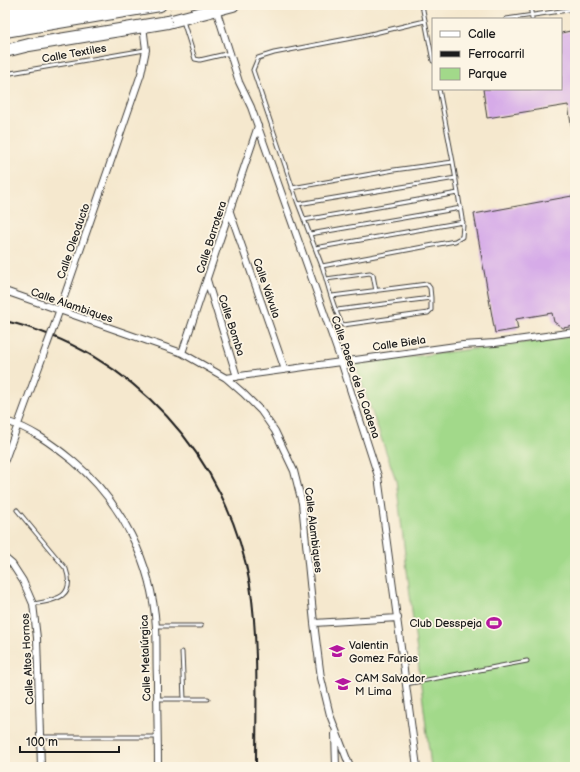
<svg xmlns="http://www.w3.org/2000/svg" width="580" height="772" viewBox="0 0 580 772" font-family="'Balsamiq Sans',sans-serif">
<style>
.green{fill:#a2d98a;stroke:#5f7a53}
.building{fill:#d6abe8}
.lines{fill:none;stroke-linecap:round;stroke-linejoin:round}
.lane-casing{stroke:#3d3b37;stroke-width:5}
.street-casing{stroke:#3d3b37;stroke-width:8}
.highway-casing{stroke:#3d3b37;stroke-width:14}
.lane{stroke:#fff;stroke-width:3}
.street{stroke:#fff;stroke-width:6}
.highway{stroke:#fff;stroke-width:12}
.rail{stroke:#1c1c1c;stroke-width:2}
.street-bridge-casing{stroke:#3d3b37;stroke-width:8;stroke-linecap:butt}
.path-bridge{stroke:#3d3b37;stroke-width:1;stroke-dasharray:1 3;stroke-linecap:butt}
.street-bridge{stroke:#fff;stroke-width:6}
.labels{text-anchor:middle;stroke-width:3.5;stroke-linejoin:round;paint-order:stroke}
.street-label{font-size:11px;fill:#1c1c1c;stroke:#fcf5e5}
.poi-label{font-size:11px;fill:#1c1c1c;stroke:#fcf5e5;text-anchor:start}
</style>
<rect width="100%" height="100%" fill="#fcf5e5"/>
<filter id="ink" filterUnits="userSpaceOnUse"><feTurbulence type="fractalNoise" baseFrequency=".025" numOctaves="2"/><feDisplacementMap in="SourceGraphic" scale="8" xChannelSelector="R" yChannelSelector="G"/><feConvolveMatrix kernelMatrix="1 2 1 2 8 2 1 2 1" color-interpolation-filters="sRGB"/></filter>
<filter id="wash" filterUnits="userSpaceOnUse"><feTurbulence type="fractalNoise" baseFrequency=".012" numOctaves="4" result="noise"/><feDisplacementMap in="SourceGraphic" scale="16" xChannelSelector="R" yChannelSelector="G"/><feGaussianBlur stdDeviation="0.9" result="paint"/><feColorMatrix in="noise" values="0 0 0 0 0 0 0 0 0 0 0 0 0 0 0 0 0 1.4 0 .05"/><feComposite in="paint" operator="in"/></filter>
<g filter="url(#wash)">
<rect width="100%" height="100%" fill="#f5e8ce"/>
<!-- green -->
<path class="green" d="M575 336V767H431L396 480 355 364Z"/>
<g id="blocks">
<!-- building -->
<path class="building" d="M575 30V130H572L568 105 487 118 483 89H561V33Z
M572 196 575 213V326L563 328 554 322 552 313 516 319 518 329 495 333 474 214Z"/>
</g>
</g>
<g filter="url(#ink)">
<use href="#blocks" fill-opacity="0" stroke="#3d3b37" stroke-width="1"/>
<g class="lines">
<defs>
<path id="lane" d="M422 5 433 61
M530 5 532 19
M506 19 575 9
M183 21 195 59 200 60 230 53
M5 74 145 50
M292 188 394 170 453 162
M298 204 456 178
M304 220 458 193
M310 234 461 208
M315 248 463 222
M322 266 297 201 253 70 258 58 274 53 362 36 425 21
M326 279 370 273 373 275 376 291
M332 296 427 284 430 288 431 298
M337 310 431 298V310L428 313 343 325C333 311 328 283 322 266L455 241 462 237 463 225 453 162 439 89
M17 510 66 569C76 598 55 600 33 604
M155 626H201
M182 652 184 699
M406 684 527 661
M157 699H208
M41 737H158"/>
<path id="street" d="M216 9 239 82 251 107 341 361 378 476 417 767
M230 212 285 370
M207 280 237 377
M5 291 182 353 226 378 243 393 261 411 275 431 294 471 302 503 314 623 321 678 330 715 350 767
M53 329 141 74 146 50 143 26
M182 353 258 126
M226 378 463 345 495 343 575 332
M5 421C31 428 52 444 73 461 122 502 152 563 156 627 157 644 156 662 157 679 157 708 158 738 158 767
M5 460 47 345
M5 558 12 564 23 581 33 604 37 638 41 767
M314 623 398 618
M335 734 336 767"/>
<path id="highway" d="M5 10 36 5
M5 21 26 16 96 5
M5 31 160 5
M5 51 29 45 168 22 233 5"/>
</defs>
<!-- lane casing -->
<use href="#lane" class="lane-casing"/>
<!-- street casing -->
<use href="#street" class="street-casing"/>
<!-- highway casing -->
<use href="#highway" class="highway-casing"/>
<!-- lane -->
<use href="#lane" class="lane"/>
<!-- street -->
<use href="#street" class="street"/>
<!-- highway -->
<use href="#highway" class="highway"/>
<!-- rail -->
<path class="rail" d="M5 321C131 350 229 458 250 585 259 643 256 708 256 767"/>
<defs>
<path id="street-bridge" d="M47 345 53 329"/>
</defs>
<!-- street-bridge casing -->
<use href="#street-bridge" class="street-bridge-casing"/>
<!-- path-bridge -->
<path class="path-bridge" d="M169 5 172 25"/>
<!-- street-bridge -->
<use href="#street-bridge" class="street-bridge"/>
</g>
</g>
<!-- icons -->
<defs>
<symbol id="stadium-bare" viewBox="-9 -9 18 18"><path d="M0-5a6.5 5 0 1 0 0 10a6.5 5 0 1 0 0-10ZM-3.5-1.8h7v3.6h-7Z" fill="#b5179e" stroke="#fcf5e5" stroke-width="2.5" paint-order="stroke"/></symbol>
<symbol id="school-bare" viewBox="-9 -9 18 18"><path d="M0-5L7-2L0 1L-7-2ZM-4 1L0 2.5L4 1V4Q0 6-4 4Z" fill="#b5179e" stroke="#fcf5e5" stroke-width="2.5" paint-order="stroke"/></symbol>
</defs>
<g fill-rule="evenodd">
<use href="#stadium-bare" x="483" y="612" width="22" height="22"/>
<use href="#school-bare" x="326" y="640" width="22" height="22"/>
<use href="#school-bare" x="332" y="673" width="22" height="22"/>
</g>
<g class="labels">
<!-- street labels -->
<g class="street-label">
<text transform="translate(74 53) rotate(-10)" y="4">Calle Textiles</text>
<text transform="translate(211 237) rotate(-72)" y="4">Calle Barrotera</text>
<text transform="translate(73 241) rotate(-71)" y="4">Calle Oleoducto</text>
<text transform="translate(267 288) rotate(71)" y="4">Calle Válvula</text>
<text transform="translate(72 305) rotate(19)" y="4">Calle Alambiques</text>
<text transform="translate(232 325) rotate(72)" y="4">Calle Bomba</text>
<text transform="translate(399 343) rotate(-8)" y="4">Calle Biela</text>
<text transform="translate(356 377) rotate(71)" y="4">Calle Paseo de la Cadena</text>
<text transform="translate(314 530) rotate(83)" y="4">Calle Alambiques</text>
<text transform="translate(145 658) rotate(-92)" y="4">Calle Metalúrgica</text>
<text transform="translate(27 659) rotate(-93)" y="4">Calle Altos Hornos</text>
</g>
<!-- poi labels -->
<g class="poi-label">
<text x="482" y="627" text-anchor="end">Club Desspeja</text>
<text x="349" y="649">Valentin<tspan x="349" dy="13">Gomez Farias</tspan></text>
<text x="355" y="682">CAM Salvador<tspan x="355" dy="13">M Lima</tspan></text>
</g>
</g>
<!-- margin -->
<rect width="580" height="772" fill="none" stroke="#fcf5e5" stroke-width="20"/>
<!-- legend -->
<rect x="432" y="18" width="130" height="72" fill="#fcf5e5" stroke="#a29e95"/>
<rect x="440" y="31" width="20" height="6" fill="#ffffff" stroke="#a29e95"/>
<text x="468" y="38" font-size="12" fill="#1c1c1c">Calle</text>
<rect x="440" y="51" width="20" height="6" fill="#1c1c1c" stroke="#a29e95"/>
<text x="468" y="58" font-size="12" fill="#1c1c1c">Ferrocarril</text>
<rect x="440" y="68" width="20" height="12" fill="#a2d98a" stroke="#a29e95"/>
<text x="468" y="78" font-size="12" fill="#1c1c1c">Parque</text>
<!-- scale -->
<path d="M20 746v6h99v-6" fill="none" stroke="#1c1c1c" stroke-width="2"/>
<text x="26" y="746" font-size="12" fill="#1c1c1c" stroke="#fcf5e5" stroke-width="3" paint-order="stroke">100 m</text>
</svg>
